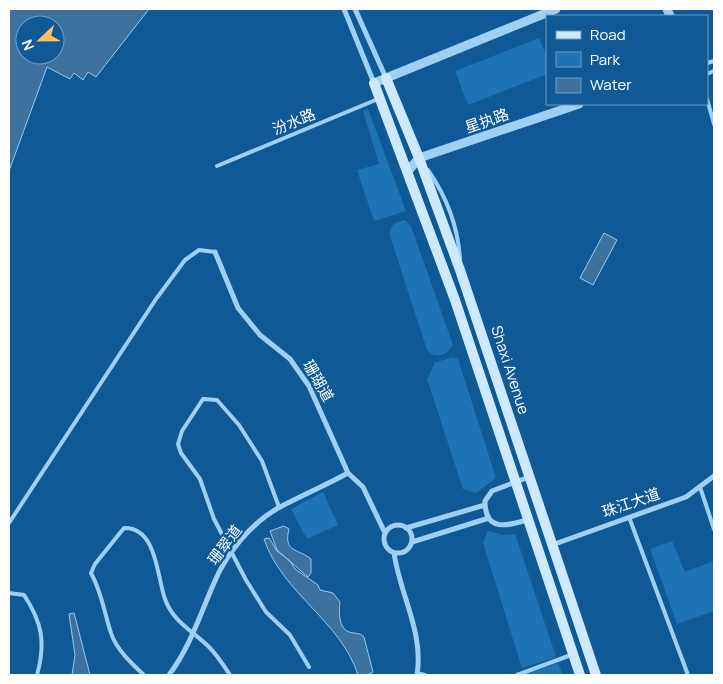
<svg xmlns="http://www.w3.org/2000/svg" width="723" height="684" viewBox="0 0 723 684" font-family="Manrope,'Noto Sans SC',sans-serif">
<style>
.green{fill:#1e73b4}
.water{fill:#3d729e;stroke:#90ccf8;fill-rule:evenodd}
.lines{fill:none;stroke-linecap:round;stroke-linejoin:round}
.service{stroke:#9ecff4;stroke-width:4}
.minor{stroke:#9ecff4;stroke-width:5}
.tertiary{stroke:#9ecff4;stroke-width:9}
.secondary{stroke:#cee8fd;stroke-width:10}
.labels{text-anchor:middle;stroke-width:4.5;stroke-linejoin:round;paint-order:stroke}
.street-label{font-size:15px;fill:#fff;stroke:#0f5a96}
</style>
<rect width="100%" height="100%" fill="#0f5a96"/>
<!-- green -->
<path class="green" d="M539 38 547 57V74L468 105 455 71Z
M368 109 406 211 374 221 357 170 379 164 363 111Z
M405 220 411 226 453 345C447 355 436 360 427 350L390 236V231L394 223Z
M451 357 458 359 496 478 476 493 463 489 427 379 435 363Z
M323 492 338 525 307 539 291 509Z
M488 531 503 535 515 534 556 657 522 668 483 543Z
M672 541 685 572 714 561V611L677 624 650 549Z
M558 663 563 675H524Z"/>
<!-- water -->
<path class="water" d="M9 9H149L96 77 88 72 83 80 74 73 70 79 47 67 9 171ZM25 25H55V55H25Z
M604 233 617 240 593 285 580 278Z
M284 526 289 529C283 553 298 548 311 559V573L308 577 277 550 270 531Z
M269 538 277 551 290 561 295 569 318 585 320 590 333 593 340 602C339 611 338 628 349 632 355 634 359 632 364 637L373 672 367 675H358C341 621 282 593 264 539Z
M74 613 90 675H72L75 655 69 614Z"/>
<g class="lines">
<!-- service -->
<path class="service" d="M707 63 714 61
M707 74 714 71
M707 99 714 124
M217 166 378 99
M428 170C446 196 458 227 460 259
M700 487 714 529
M279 507 262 461 239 425 217 400 203 399 182 431 178 444 181 453 200 479 214 519 246 580 266 612 290 635 309 667
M629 517 688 675
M9 523 156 299 185 260 199 250 215 252
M9 593 24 595C42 622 46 643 37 675
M417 673 425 675
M144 675C132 664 116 649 111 633 104 612 102 593 91 573L95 564 124 528C157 527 157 577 165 599 173 622 193 631 209 647 217 655 224 666 230 675
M517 675 571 655"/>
<!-- minor -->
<path class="minor" d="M344 9 374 83
M355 9 386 78
M215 252 238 308 260 335 290 359 309 386 348 473 363 487 385 533
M527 520C506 526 485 532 485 501L492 491 529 477
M384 539a14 14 0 1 1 28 0a14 14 0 1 1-28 0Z
M406 528 485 505
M412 542 489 518
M552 545 686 497 714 476
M394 553C400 595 424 632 417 675
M169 675C190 647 200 615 214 583 226 554 252 522 280 507 303 495 326 485 348 473"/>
<!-- tertiary -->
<path class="tertiary" d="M667 9 670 16
M374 83 556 9
M408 171 419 158 579 104"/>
<!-- secondary -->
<path class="secondary" d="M386 78 419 158 460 270 596 675
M374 83 455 300 580 675"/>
</g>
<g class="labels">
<!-- street labels -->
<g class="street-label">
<text transform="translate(487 121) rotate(-19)" y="5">星执路</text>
<text transform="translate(294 122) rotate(-22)" y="5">汾水路</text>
<text transform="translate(510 370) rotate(72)" y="5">Shaxi Avenue</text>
<text transform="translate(318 381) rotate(60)" y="5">珊瑚道</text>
<text transform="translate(631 503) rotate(-19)" y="5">珠江大道</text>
<text transform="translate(225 545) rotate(-53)" y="5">珊翠道</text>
</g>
</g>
<!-- border -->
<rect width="723" height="684" fill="none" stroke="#ffffff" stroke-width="20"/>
<!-- legend -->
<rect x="546" y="15" width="162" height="90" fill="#0f5a96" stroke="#6f9cc0"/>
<rect x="556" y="31" width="25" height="8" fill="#cee8fd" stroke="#6f9cc0"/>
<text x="590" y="40" font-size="15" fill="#ffffff">Road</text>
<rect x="556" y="52" width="25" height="15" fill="#1e73b4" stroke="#6f9cc0"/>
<text x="590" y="65" font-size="15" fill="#ffffff">Park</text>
<rect x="556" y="78" width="25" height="15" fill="#3d729e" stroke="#6f9cc0"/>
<text x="590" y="90" font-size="15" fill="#ffffff">Water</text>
<!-- north arrow -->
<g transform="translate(40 40) rotate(248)"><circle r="24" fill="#0f5a96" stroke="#6f9cc0"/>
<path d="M0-4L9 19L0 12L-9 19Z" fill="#ffbf62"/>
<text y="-8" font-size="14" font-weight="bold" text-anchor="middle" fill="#ffffff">N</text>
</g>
</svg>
